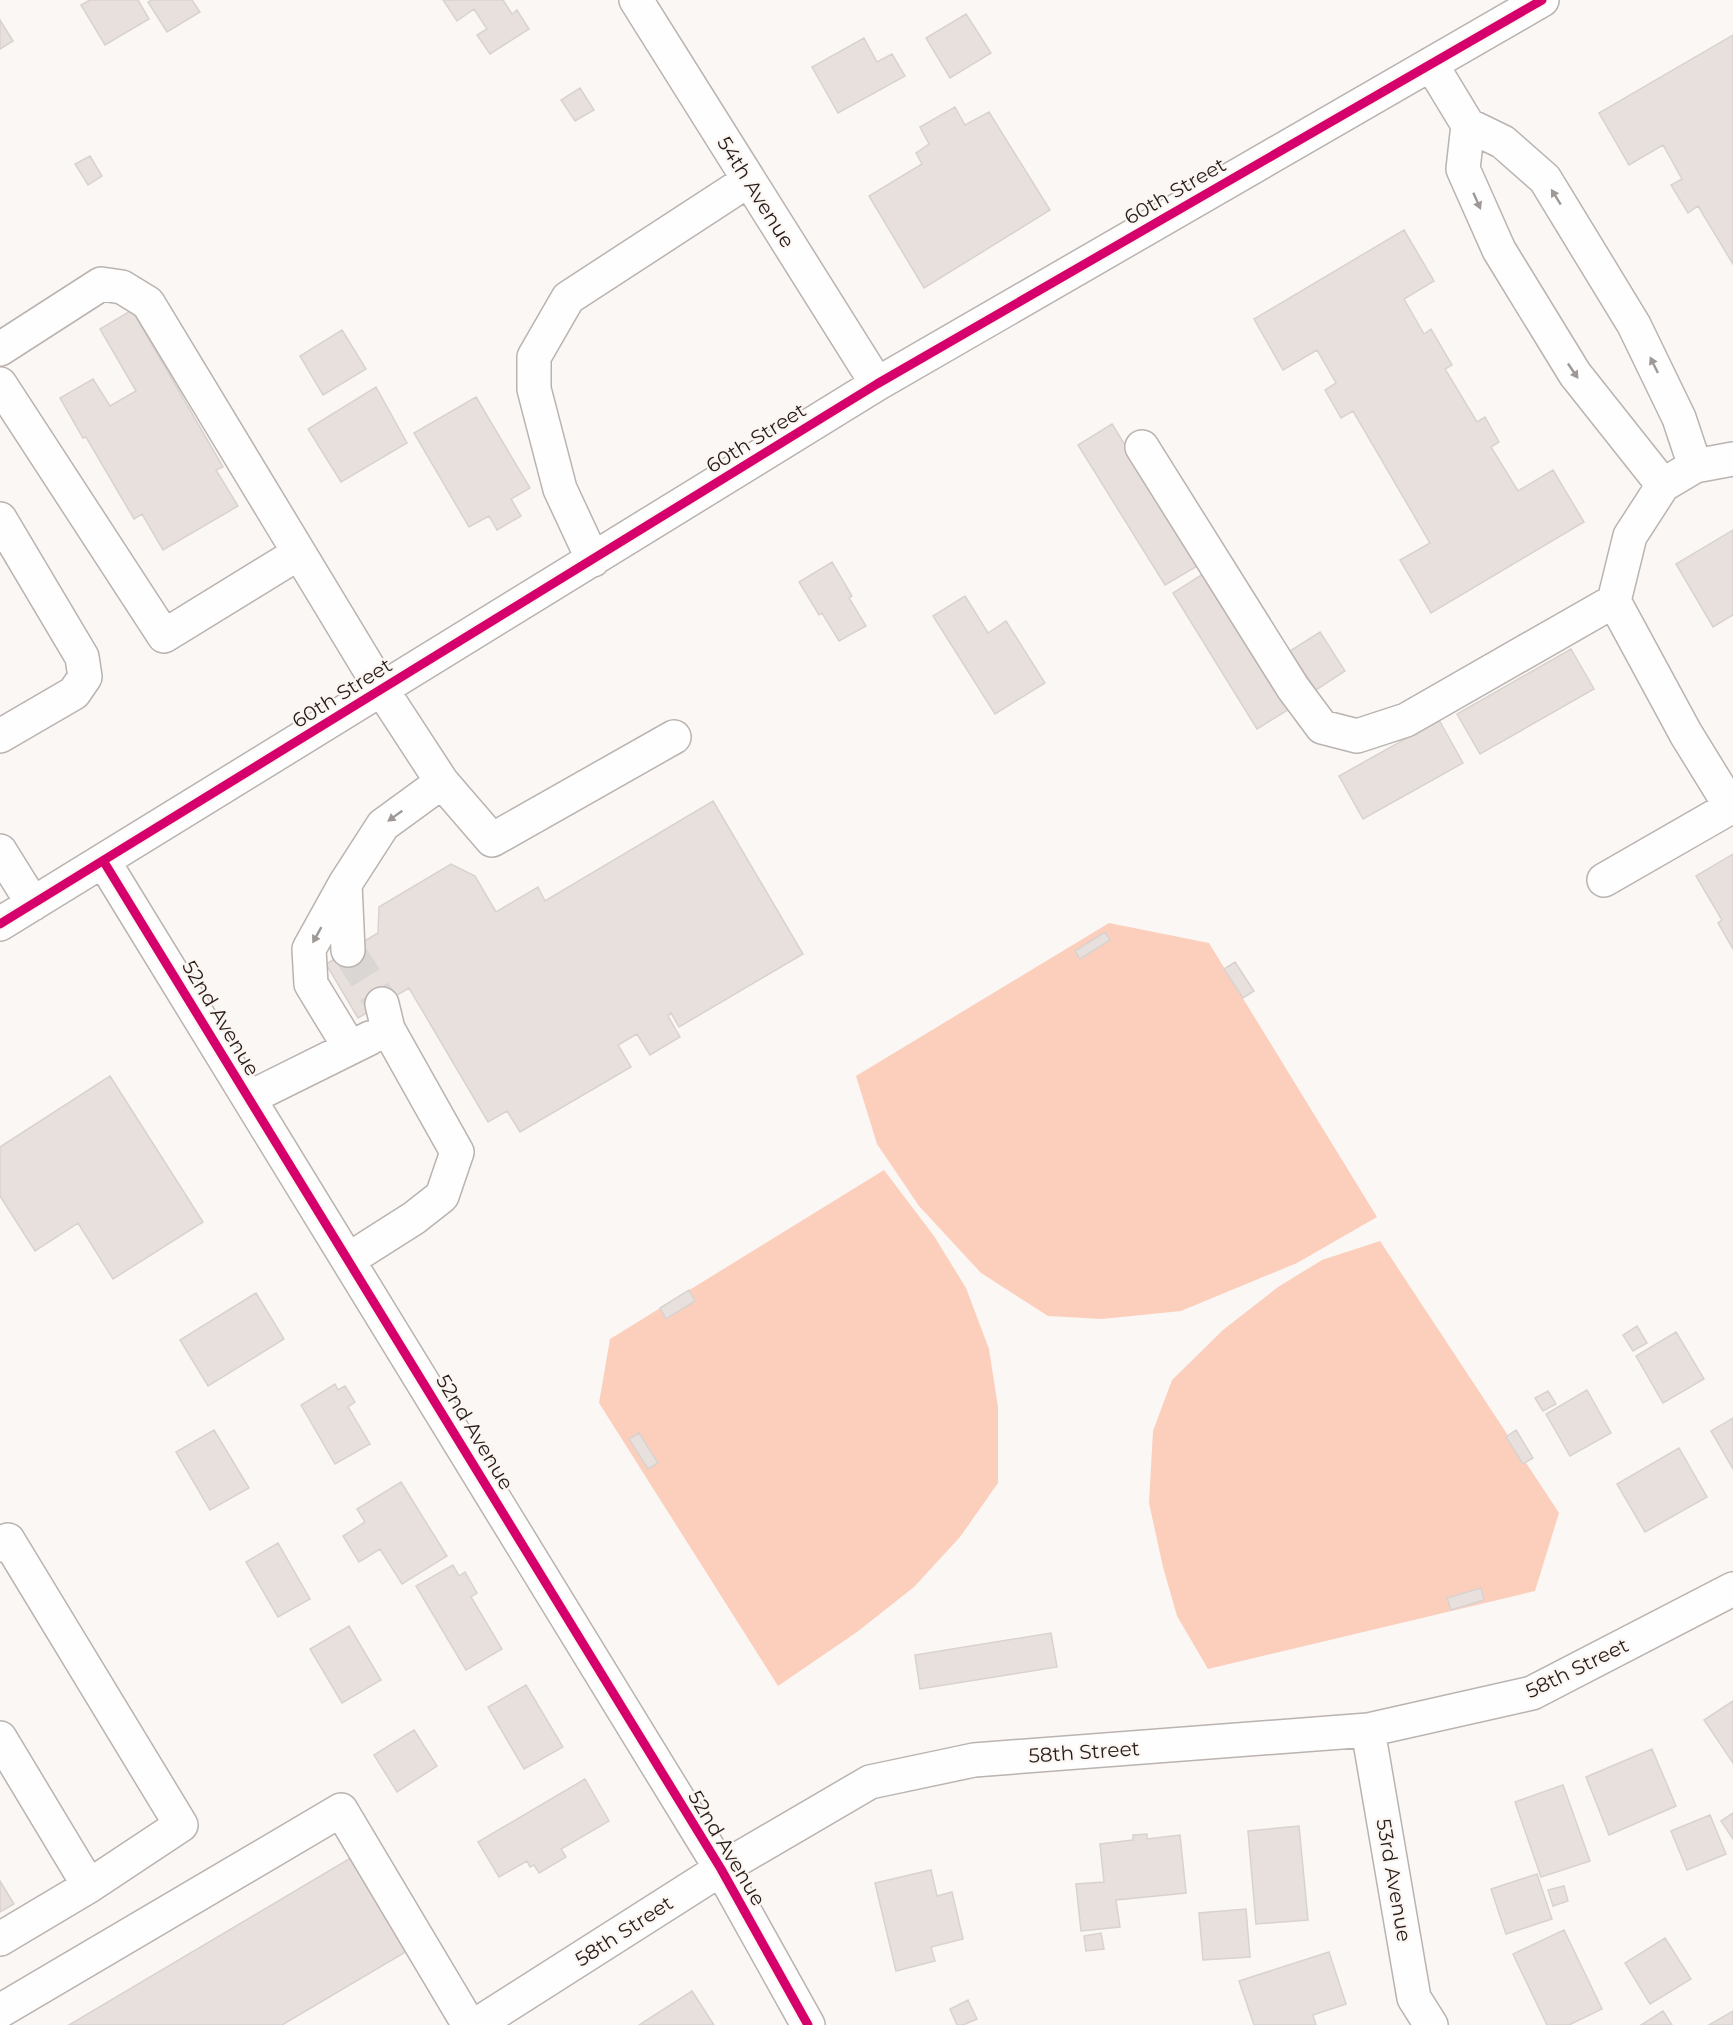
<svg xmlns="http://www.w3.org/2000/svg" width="1733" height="2025" viewBox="0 0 1733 2025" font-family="Montserrat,sans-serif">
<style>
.green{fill:#fccfbd}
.building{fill:#e8e0dc;stroke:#d9d2ce;stroke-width:1.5}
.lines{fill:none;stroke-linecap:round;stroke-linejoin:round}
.minor-tunnel{stroke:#dad6d4;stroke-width:33;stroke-dasharray:33 16;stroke-linecap:butt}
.minor-casing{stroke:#bab3af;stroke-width:36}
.minor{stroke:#fefefe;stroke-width:33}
.cycleway-casing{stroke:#fcf6f3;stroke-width:13}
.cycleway{stroke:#d6006c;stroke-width:9}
.oneway{fill:#9e9996}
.labels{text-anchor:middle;stroke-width:4.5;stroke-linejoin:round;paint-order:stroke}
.street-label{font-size:20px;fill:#281d18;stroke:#fcf6f3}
</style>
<rect width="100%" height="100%" fill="#faf7f5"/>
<!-- green -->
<path class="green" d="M1109 923 1209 943 1377 1217 1297 1263 1181 1311 1102 1319 1048 1316 981 1273 919 1206 877 1144 856 1076Z
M884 1170 934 1236 966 1288 989 1349 998 1407V1483L960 1537 914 1587 857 1632 778 1686 599 1403 610 1339Z
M1380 1241 1559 1513 1535 1591 1208 1669 1177 1616 1163 1567 1149 1503 1153 1431 1172 1380 1223 1330 1278 1287 1322 1260Z"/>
<!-- building -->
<path class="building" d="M90 0H138L149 19 105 45 81 5Z
M152 0H192L200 12 167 32 148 2Z
M443 0H503L512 14 517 10 529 29 490 54 477 35 487 29 474 9 457 21Z
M966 14 991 53 950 78 926 38Z
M0 20 13 41 0 49Z
M1733 35V264L1698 206 1688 213 1671 185 1682 179 1663 145 1629 165 1599 113Z
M864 38 877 62 892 54 905 76 838 113 812 67Z
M580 88 594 110 575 121 561 100Z
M955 107 965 125 989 112 1050 210 924 288 869 196 922 164 916 153 929 144 920 127Z
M90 156 102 176 88 185 75 164Z
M1404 230 1434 281 1404 299 1424 334 1431 329 1452 365 1445 369 1477 422 1485 417 1499 442 1491 447 1518 491 1553 470 1584 522 1431 613 1400 560 1430 543 1353 411 1341 418 1325 390 1336 383 1317 350 1283 370 1254 319Z
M132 310 223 467 216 470 238 506 163 550 142 514 134 519 86 437 83 438 60 398 93 379 110 406 136 391 100 329Z
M342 330 366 369 323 395 300 356Z
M376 387 407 443 341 482 308 429Z
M476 397 530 488 511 499 521 516 497 530 489 516 469 527 414 433Z
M1112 424 1199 565 1165 585 1078 445Z
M1733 530V615L1713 627 1676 564Z
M832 562 852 596 849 598 866 626 839 641 822 613 819 615 799 582Z
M1206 572 1291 708 1257 729 1173 593Z
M965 596 988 633 1006 621 1045 683 995 714 933 616Z
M1320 632 1345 671 1316 690 1290 651Z
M1571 649 1594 689 1480 754 1457 714Z
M1439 720 1463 763 1363 819 1339 776Z
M713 801 803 954 679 1027 671 1013 668 1016 680 1037 650 1055 637 1034 618 1045 631 1067 520 1132 507 1111 488 1122 409 988 358 1018 326 964 378 933 379 907 451 864 475 876 496 912 538 887 545 901Z
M1733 854V949L1718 923 1722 920 1696 876Z
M1105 932 1110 940 1080 959 1075 951Z
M1235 962 1254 991 1243 998 1224 969Z
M110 1076 203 1222 113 1279 78 1223 35 1251 0 1196V1147Z
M689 1290 695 1301 666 1319 660 1308Z
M256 1293 284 1339 208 1386 180 1340Z
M1637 1326 1647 1343 1633 1351 1623 1335Z
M1676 1332 1704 1379 1663 1403 1636 1356Z
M335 1384 338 1390 345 1386 355 1402 348 1407 370 1444 335 1464 301 1405Z
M1587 1390 1611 1433 1570 1456 1546 1414Z
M1548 1391 1556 1404 1543 1411 1535 1398Z
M1733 1418V1469L1711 1431Z
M214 1430 249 1488 210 1510 176 1452Z
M1516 1430 1533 1458 1523 1464 1506 1437Z
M639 1433 658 1463 648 1469 629 1439Z
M1679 1448 1707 1497 1645 1532 1617 1484Z
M401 1482 447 1556 402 1584 380 1549 359 1562 343 1536 365 1522 357 1509Z
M278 1543 310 1599 278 1617 246 1562Z
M453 1565 459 1576 465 1572 477 1593 471 1597 502 1649 466 1670 416 1586Z
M1481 1588 1484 1600 1451 1610 1447 1598Z
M349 1626 381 1680 342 1703 310 1649Z
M1051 1633 1057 1667 920 1689 915 1655Z
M526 1685 563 1747 524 1769 488 1707Z
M1733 1701V1763L1704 1720Z
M414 1730 437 1766 397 1792 374 1755Z
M1652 1749 1676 1806 1609 1835 1586 1777Z
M585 1779 609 1821 561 1849 566 1857 539 1873 534 1865 530 1867 527 1861 499 1877 478 1842Z
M1563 1785 1590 1861 1541 1877 1515 1802Z
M1733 1813V1839L1721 1821Z
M1710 1815 1726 1854 1687 1870 1671 1831Z
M1299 1826 1308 1920 1256 1924 1248 1831Z
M1147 1834V1839L1180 1835 1186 1893 1116 1900 1120 1927 1081 1931 1076 1884 1104 1882 1100 1844 1133 1840V1835Z
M364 1850 419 1944 282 2025H69Z
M931 1870 937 1896 952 1892 963 1939 931 1947 935 1961 896 1971 875 1883Z
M1537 1874 1552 1919 1506 1934 1491 1889Z
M0 1881 14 1904 0 1912Z
M1564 1886 1568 1901 1553 1906 1548 1890Z
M1246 1909 1250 1957 1203 1960 1199 1913Z
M1564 1930 1602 2009 1569 2025H1547L1513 1954Z
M1101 1933 1104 1949 1086 1951 1084 1936Z
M1665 1938 1691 1979 1650 2004 1625 1963Z
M1329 1952 1346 2004 1313 2015 1316 2025H1254L1239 1981Z
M692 1991 714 2025H639Z
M968 2000 977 2019 963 2025H957L950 2009Z
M1663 2011 1672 2025H1641Z
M1733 2011V2025H1709Z"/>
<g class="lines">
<!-- minor-tunnel -->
<path class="minor-tunnel" d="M348 950 382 1004"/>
<defs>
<path id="minor" d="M636 0 877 384
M1431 64 1468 125
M0 349 101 284 122 287 148 303 382 690 442 782 492 840 674 737
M0 384 164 636 299 553
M1142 447 1293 688 1322 727 1357 736 1406 720 1614 601
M1733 459 1695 466 1663 485 1630 536 1614 601 1686 734 1731 807 1733 806
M1663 485 1575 374 1499 250 1463 169 1468 125 1503 142 1545 179 1634 325 1679 418 1695 466
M0 519 82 657 85 677 74 693 0 736
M593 560 560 489 534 389V357L568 298 749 180
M0 851 33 904
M104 862 721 1869 808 2025
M1604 880 1731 807 1733 809
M345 884 348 950
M0 924 877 384 1542 0
M350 1048 311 984 309 949 345 884 383 825 442 782
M249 1098 370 1038
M348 1260 414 1218 442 1196 457 1152 388 1029 382 1004
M0 1545 8 1540 181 1825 89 1886
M1368 1730 1414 1998 1431 2025
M0 1738 89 1886 0 1939
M0 2011 341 1810 469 2025
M476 2025 721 1869 870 1782 974 1760 1368 1730 1532 1693 1733 1589"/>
</defs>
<!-- minor casing -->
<use href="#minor" class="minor-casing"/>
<!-- minor -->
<use href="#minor" class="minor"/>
<defs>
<path id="cycleway" d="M104 862 721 1869 808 2025
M0 924 877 384 1542 0"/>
</defs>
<!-- cycleway casing -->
<use href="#cycleway" class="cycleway-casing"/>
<!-- cycleway -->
<use href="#cycleway" class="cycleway"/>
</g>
<!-- one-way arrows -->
<defs><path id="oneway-solid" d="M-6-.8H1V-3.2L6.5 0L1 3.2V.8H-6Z" transform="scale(1.5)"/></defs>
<g class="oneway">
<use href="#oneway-solid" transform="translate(1556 197) rotate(-122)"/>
<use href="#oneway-solid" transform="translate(1477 201) rotate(66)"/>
<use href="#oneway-solid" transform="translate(1654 365) rotate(-116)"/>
<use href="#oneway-solid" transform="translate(1573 371) rotate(56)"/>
<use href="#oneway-solid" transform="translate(395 816) rotate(144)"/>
<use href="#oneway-solid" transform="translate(317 935) rotate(119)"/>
</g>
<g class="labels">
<!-- street labels -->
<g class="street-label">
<text transform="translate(1175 191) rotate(-30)" y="7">60th Street</text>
<text transform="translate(756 192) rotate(58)" y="7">54th Avenue</text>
<text transform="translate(756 438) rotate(-32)" y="7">60th Street</text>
<text transform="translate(342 693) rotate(-32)" y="7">60th Street</text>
<text transform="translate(221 1018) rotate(59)" y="7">52nd Avenue</text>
<text transform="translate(475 1432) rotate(59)" y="7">52nd Avenue</text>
<text transform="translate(1577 1668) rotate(-26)" y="7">58th Street</text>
<text transform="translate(1084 1752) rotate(-4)" y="7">58th Street</text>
<text transform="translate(727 1848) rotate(59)" y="7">52nd Avenue</text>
<text transform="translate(1394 1880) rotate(80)" y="7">53rd Avenue</text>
<text transform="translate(624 1931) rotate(-33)" y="7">58th Street</text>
</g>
</g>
</svg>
